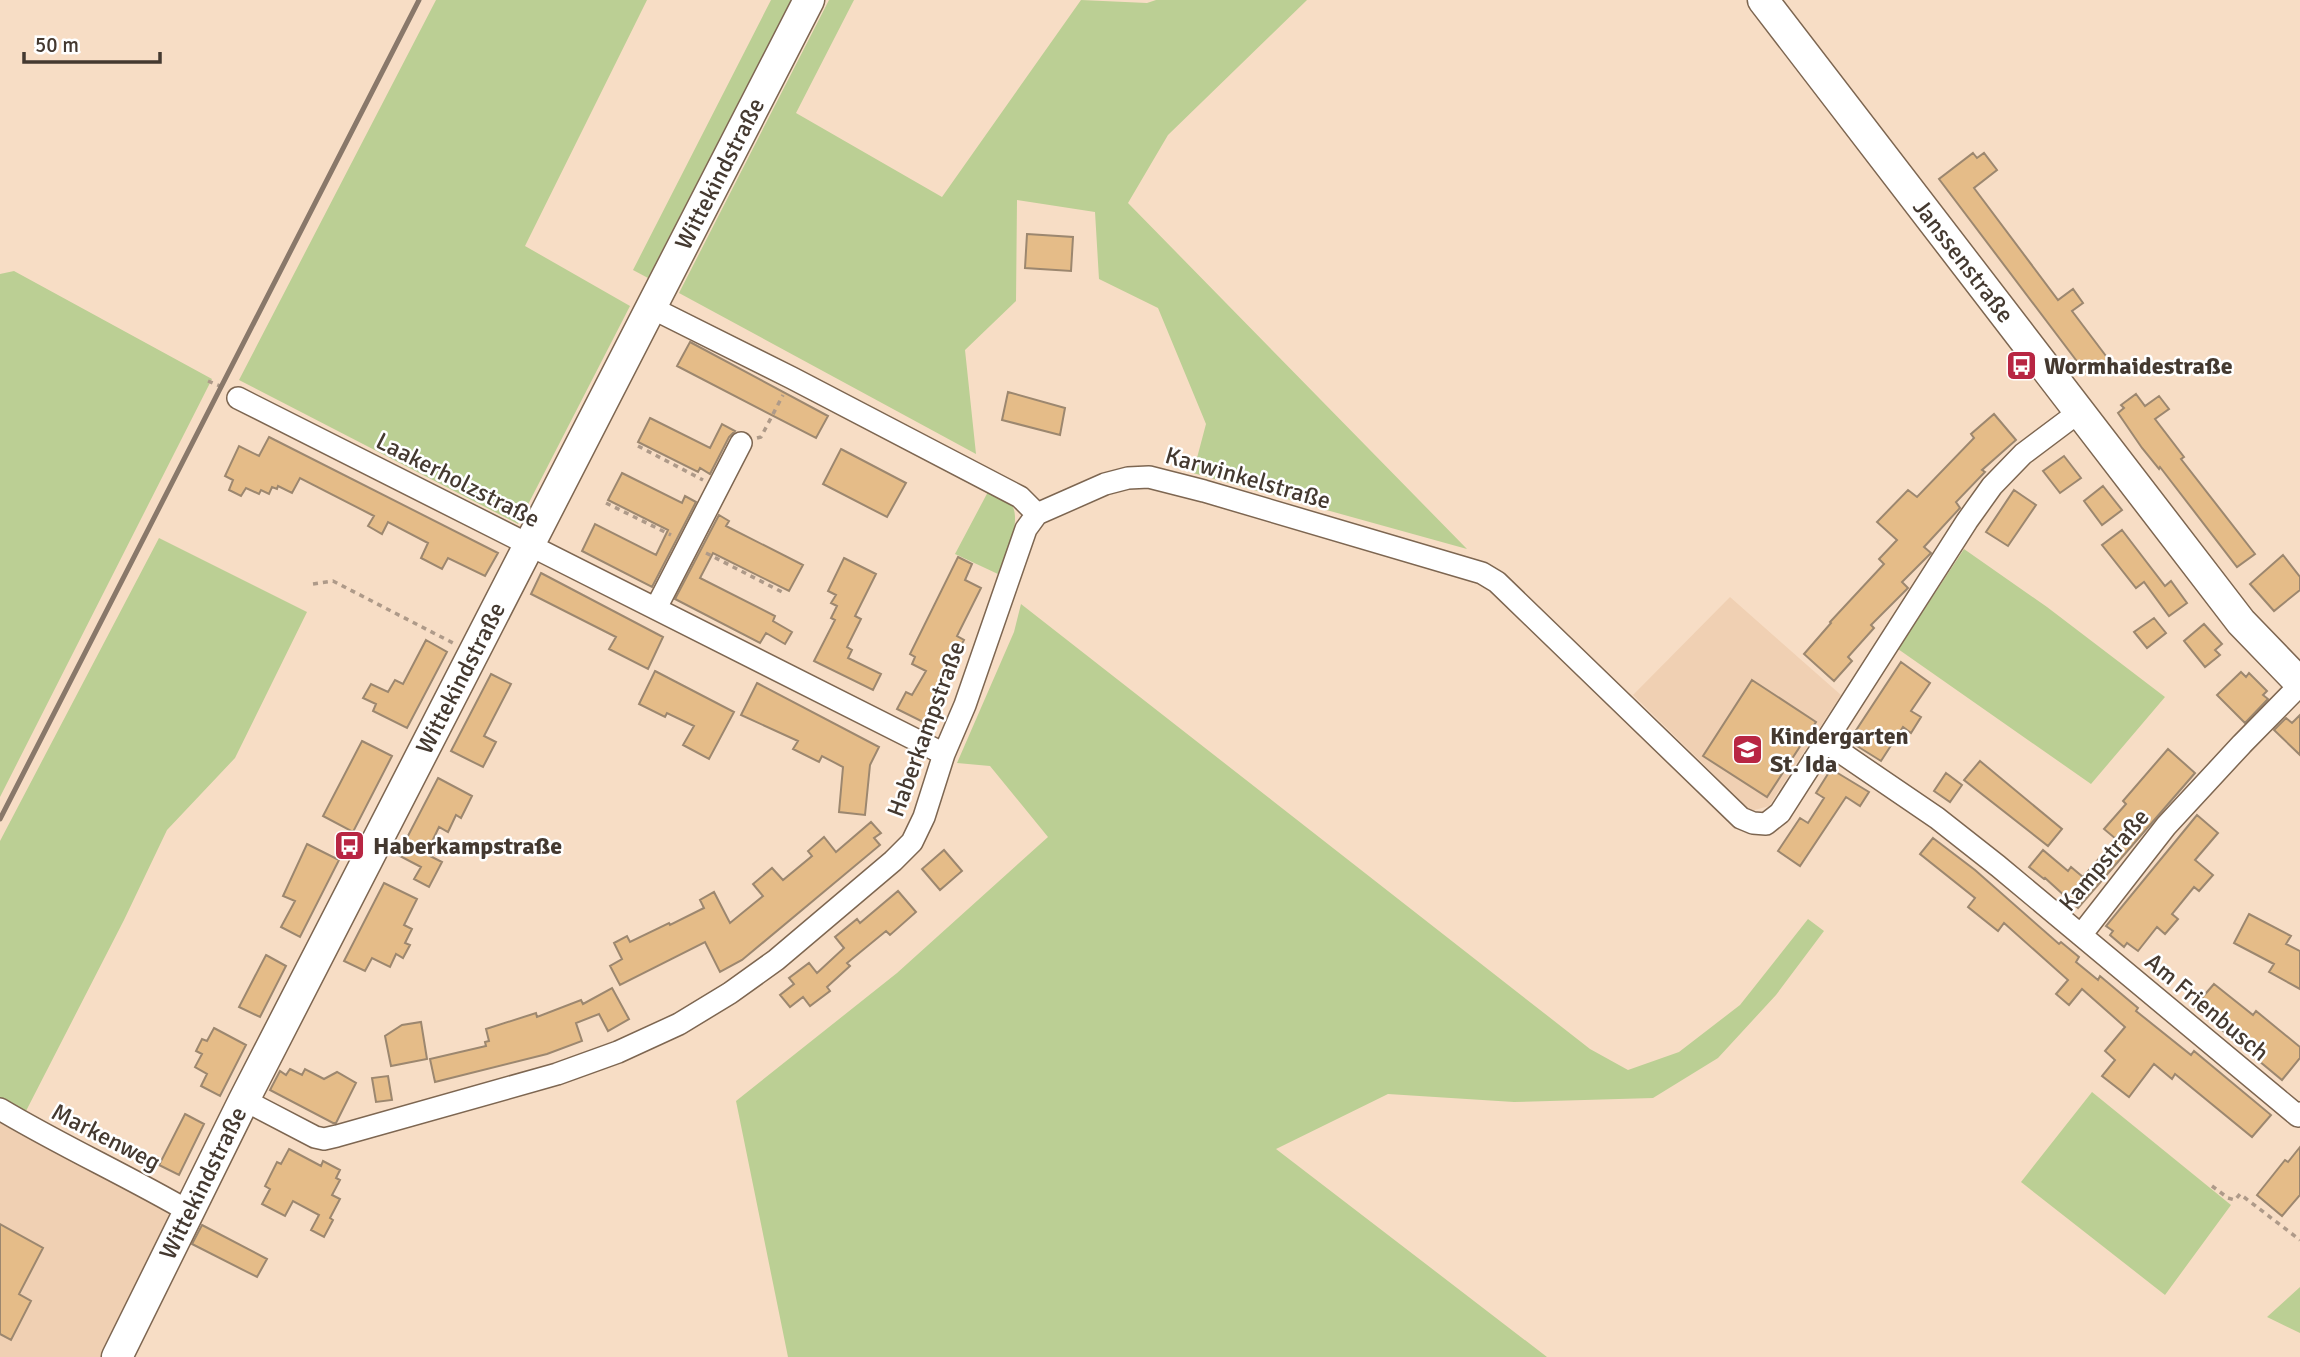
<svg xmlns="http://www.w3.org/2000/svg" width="2300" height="1357" viewBox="0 0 2300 1357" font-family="Signika,sans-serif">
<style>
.built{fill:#f0d0b3}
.green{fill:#bbcf94}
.building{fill:#e5bc88;stroke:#9c876f;stroke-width:2}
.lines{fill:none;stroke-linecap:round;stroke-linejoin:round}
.street-casing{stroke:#7d6651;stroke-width:24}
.secondary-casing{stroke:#7d6651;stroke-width:33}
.path{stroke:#ae9a89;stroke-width:3.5;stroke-dasharray:5 5;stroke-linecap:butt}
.street{stroke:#fff;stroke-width:21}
.secondary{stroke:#fff;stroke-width:30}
.rail{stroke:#89786a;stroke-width:5}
.labels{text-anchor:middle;stroke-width:5;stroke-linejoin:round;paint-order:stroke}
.street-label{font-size:24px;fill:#443930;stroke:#fff}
.poi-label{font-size:24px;font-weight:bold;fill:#443930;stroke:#fff;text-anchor:start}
</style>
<rect width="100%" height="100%" fill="#f7ddc5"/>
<!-- built -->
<path class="built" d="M1730 597 1841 695 1769 806 1751 811 1633 695Z
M0 1114 181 1215 113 1357H0Z"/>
<!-- green -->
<path class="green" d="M436 0H647L525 246 630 306 518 524 239 380Z
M771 0H791L648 278 633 270Z
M829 0H854L796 113 942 197 1081 0 1147 3 1156 0H1307L1168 135 1128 203 1467 549 1193 473 1206 424 1158 308 1099 279 1095 212 1017 200 1016 301 965 350 976 454 679 293Z
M14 271 212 379 0 797V274Z
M990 488C996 491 1004 494 1009 500 1025 520 1005 553 998 574L955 554Z
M159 538 307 612 235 758 167 830 124 920 26 1111 0 1098V841Z
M1964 549 2047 607 2165 697 2091 784 1898 649Z
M1021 604 1590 1049 1628 1070 1679 1052 1740 1005 1808 919 1824 931 1776 995 1718 1058 1653 1098 1514 1102 1388 1094 1276 1149 1547 1357H788L736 1101 897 973 1048 837 990 766 957 763 1014 632Z
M2092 1092 2231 1205 2165 1295 2021 1182Z
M2300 1287V1333L2267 1317Z"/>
<!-- building -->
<path class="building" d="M1973 153 1977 158 1984 153 1997 170 1974 188 2058 300 2073 289 2083 303 2072 311 2109 360 2095 371 2092 367 2085 372 2079 364 1939 179Z
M1027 234 1073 237 1071 271 1025 268Z
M690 342 828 416 816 438 677 366Z
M1008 392 1065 408 1060 435 1002 420Z
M2136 394 2145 406 2159 396 2169 409 2155 419 2184 457 2181 459 2255 554 2237 567 2160 467 2159 469 2142 448 2118 413 2124 408 2121 405Z
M1994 414 2016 440 1982 470 1985 472 1956 502 1960 508 1924 547 1931 553 1902 582 1908 588 1871 625 1874 628 1848 657 1852 661 1834 681 1804 654 1831 623 1830 622 1884 564 1879 559 1897 540 1877 522 1908 490 1917 497 1974 438 1971 434Z
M650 418 710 448 722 424 735 431 729 437 710 474 700 468 698 472 638 442Z
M269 437 498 553 485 576 448 558 442 569 421 558 428 543 388 522 382 534 368 526 374 516 300 478 292 493 278 486 277 489 272 487 269 494 261 490 259 494 246 488 241 496 229 490 233 480 225 476 239 446 259 456Z
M841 449 906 483 887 517 823 484Z
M2064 456 2081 478 2060 493 2043 471Z
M622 473 682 503 685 496 696 502 652 587 582 551 595 524 656 555 668 530 608 500Z
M2103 486 2122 510 2102 525 2084 501Z
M2014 490 2036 505 2008 546 1986 532Z
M719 515 729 521 726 526 803 565 789 591 713 553 700 578 775 616 773 621 792 632 785 644 766 633 760 643 675 599Z
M2122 530 2165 586 2171 581 2187 603 2169 616 2144 582 2136 588 2102 545Z
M2283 555 2300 577V590L2274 611 2250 584Z
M958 557 972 564 965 580 981 588 957 636 964 640 939 688 946 692 929 725 897 709 906 692 912 695 926 671 912 664 915 657 910 654Z
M844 558 876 574 855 616 861 619 847 647 852 650 848 658 881 674 873 690 814 661 835 620 831 618 837 606 831 603 836 595 828 591Z
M541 573 663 637 648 669 609 649 616 637 531 594Z
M2154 618 2166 633 2147 648 2134 632Z
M2204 624 2222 644 2215 650 2220 655 2205 667 2184 641Z
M426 640 447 652 407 728 373 711 376 704 363 698 371 684 388 692 395 680 403 684Z
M1901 662 1930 683 1911 711 1921 717 1911 733 1903 727 1881 761 1849 741Z
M655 671 734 712 709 759 683 745 694 726 667 713 665 717 639 704Z
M2241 672 2246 677 2249 673 2267 691 2263 695 2268 699 2245 723 2217 695Z
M491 674 511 684 484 736 496 742 483 767 451 751Z
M1752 680 1816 722 1767 797 1703 756Z
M757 683 879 747 870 765 865 815 839 812 843 767 822 756 819 762 793 749 798 741 741 715Z
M2300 715V755L2274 730 2286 718 2292 723Z
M362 741 392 756 353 832 323 816Z
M2168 749 2195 773 2078 908 2045 878 2044 879 2029 867 2043 850 2068 871 2071 867 2083 877 2116 839 2104 829 2126 804 2123 801Z
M1980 761 2062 829 2048 846 1964 780Z
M1831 769 1869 792 1860 806 1846 797 1800 866 1778 851 1800 818 1808 823 1824 798 1816 793Z
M1946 773 1962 785 1950 802 1934 791Z
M438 778 472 796 461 818 456 815 448 832 439 827 426 854 442 862 429 887 414 879 421 867 398 855Z
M2197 815 2218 833 2195 860 2213 875 2199 891 2194 887 2172 914 2178 919 2165 934 2157 927 2138 951 2127 943 2124 947 2110 935 2113 931 2106 926Z
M871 822 881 833 874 838 880 845 742 960 720 972 705 942 620 985 610 966 622 959 614 943 627 936 630 942 669 923 670 925 704 908 700 900 714 892 730 923 763 896 753 884 772 868 783 880 812 856 808 851 824 837 836 852Z
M1933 838 1975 870 2059 944 2061 942 2079 957 2076 962 2098 980 2100 976 2138 1008 2136 1011 2191 1055 2194 1051 2271 1115 2252 1137 2175 1074 2172 1079 2154 1064 2129 1097 2102 1076 2115 1060 2105 1051 2125 1027 2082 989 2069 1005 2056 994 2068 980 2004 923 1998 931 1968 907 1975 898 1920 854Z
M307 844 339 860 300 937 281 927 295 901 283 896Z
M944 850 962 871 940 890 922 869Z
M384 883 417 899 404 925 412 929 405 943 410 945 403 958 396 954 390 967 372 958 365 971 344 961Z
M898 891 916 912 890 935 886 931 847 963 850 966 827 987 830 991 810 1006 803 997 790 1007 780 995 794 984 789 978 809 963 817 973 844 948 835 937 857 919 860 923Z
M2249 914 2291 936 2286 944 2300 951V989L2269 972 2274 964 2234 943Z
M266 955 286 966 260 1017 239 1007Z
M2214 984 2253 1015 2256 1011 2300 1047V1058L2282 1080 2194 1007Z
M612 988 629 1019 608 1031 599 1014 576 1023 582 1041 547 1054 435 1082 430 1059 486 1046 485 1042 489 1041 486 1029 536 1013 537 1017 581 1000 583 1004Z
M421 1022 427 1059 391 1066 385 1036 402 1025Z
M214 1028 246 1045 220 1096 201 1086 207 1074 195 1067 202 1054 196 1051 202 1039 207 1041Z
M290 1069 302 1075 305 1069 324 1079 337 1072 356 1083 336 1123H333L270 1090 280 1071 286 1075Z
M388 1076 392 1100 376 1102 372 1078Z
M185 1114 204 1124 179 1175 159 1165Z
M2300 1147V1195L2282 1216 2257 1195 2285 1160 2288 1162Z
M289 1149 321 1166 323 1161 340 1170 336 1178 340 1180 332 1195 340 1199 330 1218 333 1220 324 1237 311 1230 319 1215 293 1201 285 1216 262 1204 270 1189 265 1186 277 1162 281 1164Z
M0 1224 43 1248 19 1294 31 1301 11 1340 0 1334Z
M202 1225 267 1259 257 1277 192 1244Z"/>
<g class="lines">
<defs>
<path id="street" d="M652 308 792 378 1020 497 1037 514
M238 398 944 754
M1037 514 1105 484 1128 478 1149 477 1204 491 1482 573 1497 582 1741 818 1753 823 1766 824 1780 813 1967 521 1992 486 2023 454 2079 412
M656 608 741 443
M1827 743 1937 818 1998 866 2298 1116 2300 1113
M2081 935 2166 826 2242 744 2300 685
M244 1100 315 1137 324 1139 337 1136 557 1074 618 1052 679 1024 730 993 776 960 893 861 912 842 924 817 944 754 965 705 1026 529 1037 514
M0 1109C62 1146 126 1175 188 1211"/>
<g id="secondary">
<path id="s1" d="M1763 0 2241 622 2300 683"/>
<path id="s2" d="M117 1357 244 1100 809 0"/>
</g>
</defs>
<!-- street casing -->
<use href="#street" class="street-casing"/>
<!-- secondary casing -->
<use href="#secondary" class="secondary-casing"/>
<!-- path -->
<path class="path" d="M208 381 225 388
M757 438 761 437 783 395
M638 446 703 480
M606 503 671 535
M706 553 782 592
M313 584 333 581 453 643
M2212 1186 2228 1198 2235 1200 2240 1194 2300 1240"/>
<!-- street -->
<use href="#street" class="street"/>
<!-- secondary -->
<use href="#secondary" class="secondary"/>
<!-- rail -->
<path class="rail" d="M0 819 419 0"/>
</g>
<!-- icons -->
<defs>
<symbol id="bus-square" viewBox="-11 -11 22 22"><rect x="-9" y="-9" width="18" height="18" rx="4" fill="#b82643" stroke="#fff"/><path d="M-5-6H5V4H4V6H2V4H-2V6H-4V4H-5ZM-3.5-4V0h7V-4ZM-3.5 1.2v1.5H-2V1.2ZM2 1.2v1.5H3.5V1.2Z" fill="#fff"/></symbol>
<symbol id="school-square" viewBox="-11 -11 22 22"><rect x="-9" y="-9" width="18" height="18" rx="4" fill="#b82643" stroke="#fff"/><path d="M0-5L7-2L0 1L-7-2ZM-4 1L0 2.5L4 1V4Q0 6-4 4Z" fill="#fff"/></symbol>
</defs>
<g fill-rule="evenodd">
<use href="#bus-square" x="2004" y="348" width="35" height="35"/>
<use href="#school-square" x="1730" y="732" width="35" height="35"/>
<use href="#bus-square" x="332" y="828" width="35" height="35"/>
</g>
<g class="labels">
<!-- street labels -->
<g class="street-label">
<text dy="8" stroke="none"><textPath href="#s2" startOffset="1328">Wittekindstraße</textPath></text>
<text dy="8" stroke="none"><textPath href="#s1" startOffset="329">Janssenstraße</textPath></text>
<text transform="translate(1248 478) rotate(16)" y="8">Karwinkelstraße</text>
<text transform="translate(458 480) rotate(27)" y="8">Laakerholzstraße</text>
<text dy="8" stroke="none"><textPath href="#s2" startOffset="761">Wittekindstraße</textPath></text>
<text transform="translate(926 729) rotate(-70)" y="8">Haberkampstraße</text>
<text transform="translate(2104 860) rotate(-50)" y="8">Kampstraße</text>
<text transform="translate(2207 1007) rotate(40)" y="8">Am Frienbusch</text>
<text transform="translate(106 1137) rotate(27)" y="8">Markenweg</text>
<text dy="8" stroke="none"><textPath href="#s2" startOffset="194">Wittekindstraße</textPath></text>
</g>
<!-- poi labels -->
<g class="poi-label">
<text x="2044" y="374">Wormhaidestraße</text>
<text x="1770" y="744">Kindergarten<tspan x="1770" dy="28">St. Ida</tspan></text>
<text x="373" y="854">Haberkampstraße</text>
</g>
</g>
<!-- scale -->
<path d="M24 52v10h136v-10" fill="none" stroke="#443930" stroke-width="3.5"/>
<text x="35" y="52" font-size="21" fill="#443930" stroke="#ffffff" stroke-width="5" paint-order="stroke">50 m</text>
</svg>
